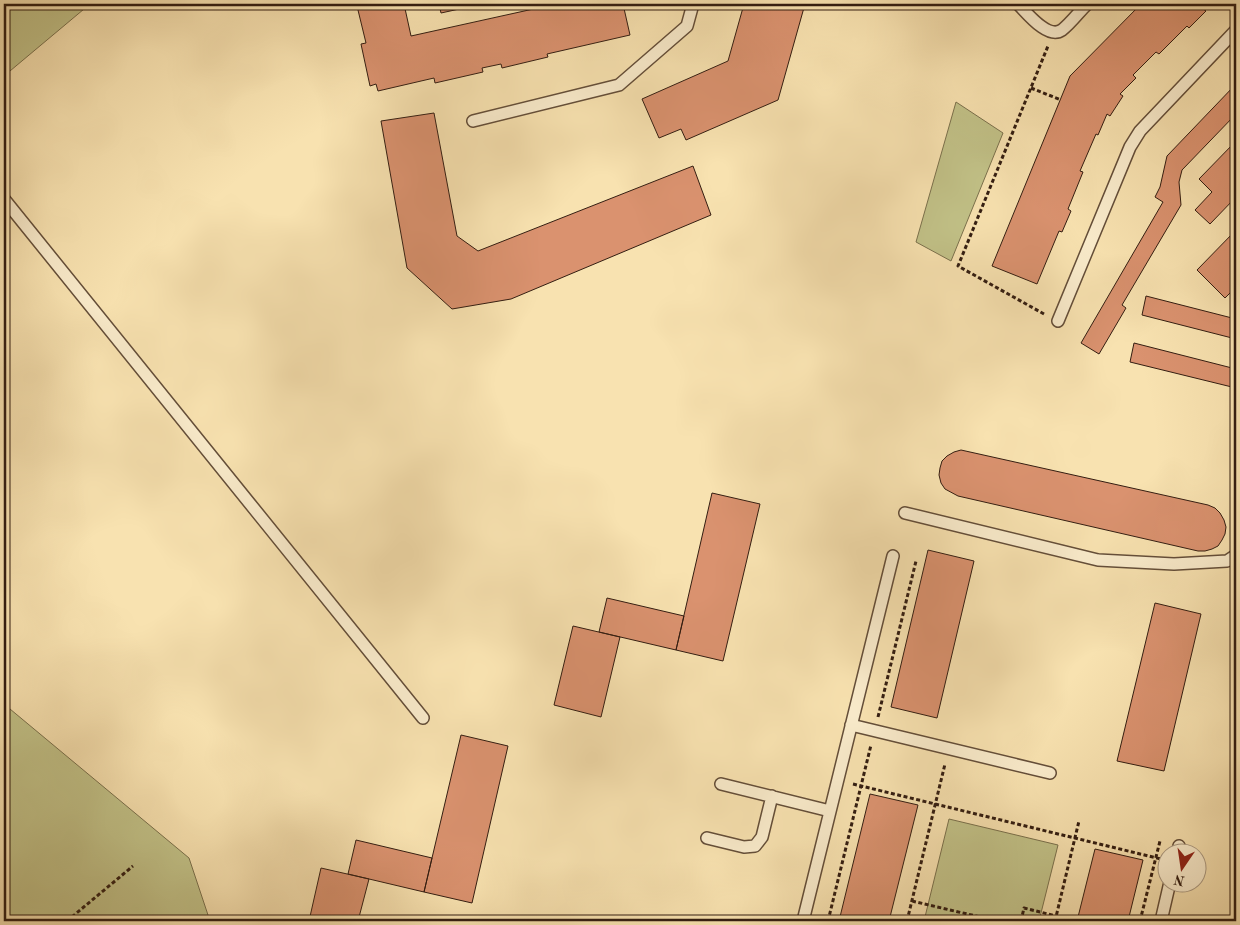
<svg xmlns="http://www.w3.org/2000/svg" width="1240" height="925" viewBox="0 0 1240 925" font-family="'Old Standard TT',serif">
<style>
.green{fill:#c2c288;stroke:#7a704c}
.building{fill:#da926f;stroke:#331d11}
.lines{fill:none;stroke-linecap:round;stroke-linejoin:round}
.lane-casing{stroke:#644e39;stroke-width:14}
.path{stroke:#331d11;stroke-width:3;stroke-dasharray:4 2.5;stroke-linecap:butt}
.lane{stroke:#faeccc;stroke-width:11}
</style>
<rect width="100%" height="100%" fill="#f8e2b0"/>
<filter id="stains"><feTurbulence type="fractalNoise" baseFrequency=".004" numOctaves="4"/><feColorMatrix values="0 0 0 0 .2 0 0 0 0 .09 0 0 0 0 .02 0 0 0 .5 -.17"/></filter>
<radialGradient id="worn" r=".72"><stop offset=".6" stop-color="#630" stop-opacity="0"/><stop offset="1" stop-color="#630" stop-opacity=".3"/></radialGradient>
<!-- green -->
<path class="green" d="M4 4H90L4 76Z
M956 102 1003 133 951 261 916 242Z
M4 704 189 858 210 921H4Z
M949 819 1058 845 1039 921H924Z"/>
<!-- building -->
<path class="building" d="M352 4H404L411 36 556 4H623L630 35 547 54 548 57 502 68 501 64 482 68 483 72 435 83 434 78 378 91 376 84 370 86 361 44 366 43 357 6 353 7Z
M439 4H482L441 13Z
M744 4H805L778 100 686 140 681 129 659 138 642 99 728 61Z
M1141 4H1208L1203 9 1206 11 1189 28 1187 26 1159 54 1156 52 1133 75 1136 78 1120 94 1123 96 1110 116 1107 114 1098 135 1096 134 1080 171 1083 172 1068 209 1071 211 1062 232 1059 231 1037 284 992 266 1070 76Z
M1236 84V114L1182 170 1179 182 1181 205 1122 305 1126 308 1099 354 1081 343 1163 202 1155 197 1160 187 1167 156Z
M434 113 457 236 478 251 693 166 711 215 511 299 452 309 407 268 381 121Z
M1236 141V197L1210 224 1195 210 1212 192 1199 179Z
M1236 230V287L1225 298 1197 270Z
M1146 296 1236 319V339L1142 315Z
M1134 343 1236 369V388L1130 362Z
M961 450 1208 505 1215 508 1220 513 1224 520 1226 527 1225 534 1222 540 1218 546 1212 549 1205 551H1198L958 496 945 489 941 483 939 475 940 468 942 461 947 456 954 452Z
M712 493 760 504 723 661 676 650Z
M928 550 974 561 937 718 891 707Z
M607 598 684 616 676 650 599 632Z
M1155 603 1201 614 1164 771 1117 761Z
M573 626 620 637 601 717 554 705Z
M461 735 508 746 472 903 424 892Z
M870 794 918 805 889 921H839Z
M356 840 432 858 424 892 348 874Z
M1095 849 1143 860 1128 921H1077Z
M321 868 369 879 358 921H309Z"/>
<g class="lines">
<defs>
<path id="lane" d="M1018 4C1027 13 1048 40 1062 30 1071 23 1079 12 1087 4
M473 121 619 85 687 26 693 4
M4 199 423 718
M1058 321 1130 147 1140 131 1236 30
M905 513 1098 560 1174 564 1227 561 1236 555
M851 725 1050 773
M721 784 830 811
M707 838 744 847 755 846 762 837 772 796
M1178 852 1179 846
M803 921 893 556
M1161 921 1170 882"/>
</defs>
<!-- lane casing -->
<use href="#lane" class="lane-casing"/>
<!-- path -->
<path class="path" d="M1031 88 1061 100
M1044 314 958 266 1048 46
M878 717 916 561
M853 784 1165 860
M1198 868 1200 869
M912 901 997 921
M67 921 133 866
M828 921 871 745
M907 921 945 764
M1021 921 1024 908 1056 916
M1055 921 1079 821
M1140 921 1160 841"/>
<!-- lane -->
<use href="#lane" class="lane"/>
</g>
<!-- margin -->
<rect width="1240" height="925" fill="none" stroke="#f8e2b0" stroke-width="20"/>
<rect x="5" y="5" width="1230" height="915" fill="none" stroke="#331d11" stroke-width="2.5"/>
<rect x="10" y="10" width="1220" height="905" fill="none" stroke="#331d11"/>
<!-- north arrow -->
<g transform="translate(1182 868) rotate(193)"><circle r="24" fill="#faeccc" stroke="#aa9981"/>
<path d="M0-4L9 19L0 12L-9 19Z" fill="#8f2418"/>
<text y="-8" font-size="14" font-weight="bold" text-anchor="middle" fill="#331d11">N</text>
</g>
<rect width="100%" height="100%" filter="url(#stains)"/>
<rect width="100%" height="100%" fill="url(#worn)"/>
</svg>
